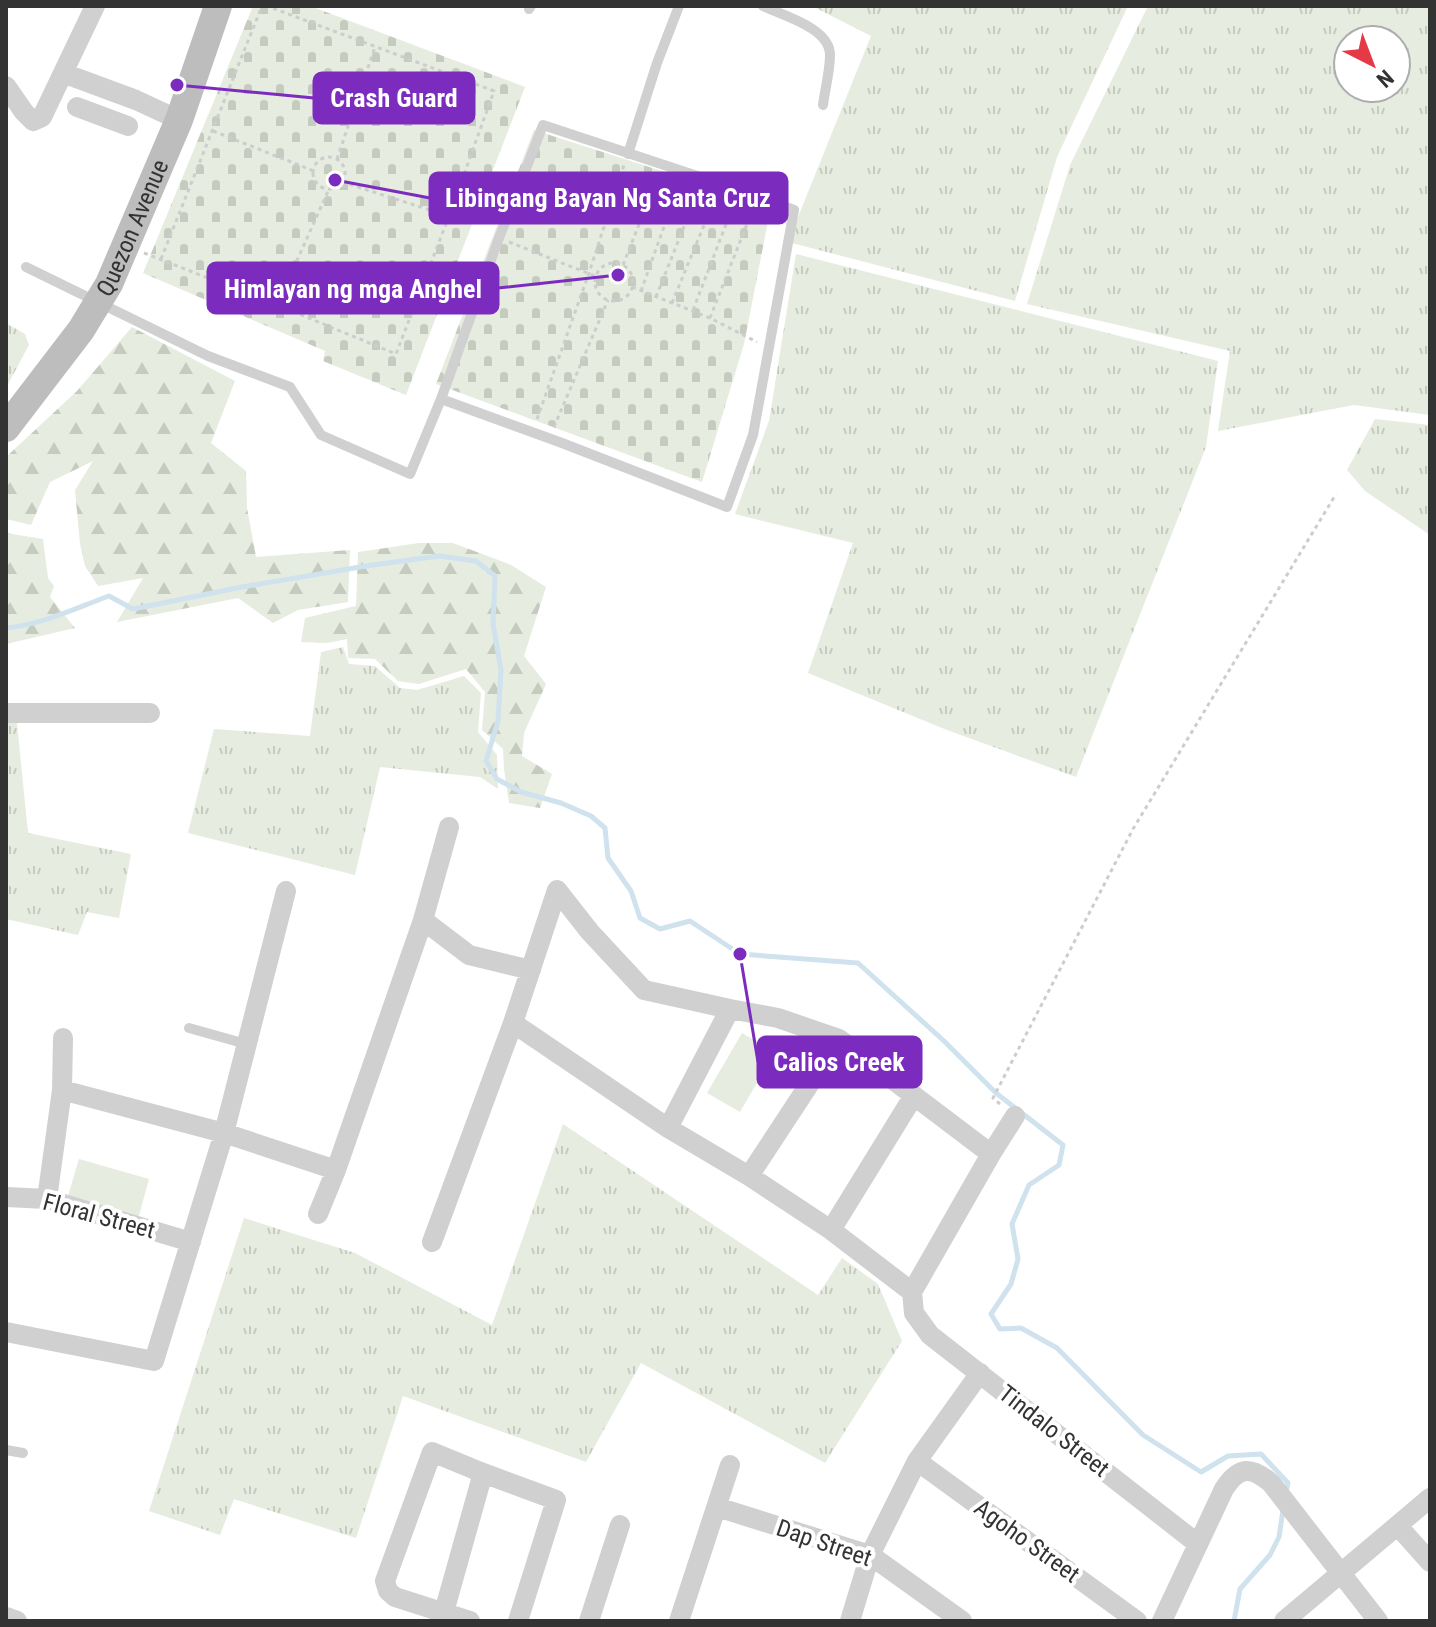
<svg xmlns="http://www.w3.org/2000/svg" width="1436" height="1627" viewBox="0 0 1436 1627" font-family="'Roboto Condensed',sans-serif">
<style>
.grass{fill:url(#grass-tufts);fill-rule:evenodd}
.forest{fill:url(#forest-firs)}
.cemetery{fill:url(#cemetery-stones)}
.garden{fill:#e6ecdf}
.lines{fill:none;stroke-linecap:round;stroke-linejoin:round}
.stream{stroke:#cfe2ee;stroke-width:5}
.path{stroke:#cdcdcd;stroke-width:3;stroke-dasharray:4 4;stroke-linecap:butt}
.service{stroke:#d0d0d0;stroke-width:10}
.minor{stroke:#d0d0d0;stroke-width:20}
.secondary{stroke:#bdbdbd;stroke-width:28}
.labels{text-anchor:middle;stroke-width:8;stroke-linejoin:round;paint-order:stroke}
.street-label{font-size:24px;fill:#333;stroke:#fff}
.leader{fill:none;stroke:#7b2cbf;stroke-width:3}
.callout-dot{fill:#7b2cbf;stroke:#fff;stroke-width:3}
.callout{fill:#7b2cbf;stroke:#7b2cbf;stroke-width:3}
.callout-label{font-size:26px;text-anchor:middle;font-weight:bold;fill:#fff}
</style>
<defs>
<pattern id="grass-tufts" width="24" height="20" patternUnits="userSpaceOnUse" patternTransform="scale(2)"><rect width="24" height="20" fill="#e6ecdf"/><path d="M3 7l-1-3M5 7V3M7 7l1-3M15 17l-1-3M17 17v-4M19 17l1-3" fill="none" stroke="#c6cbc0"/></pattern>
<pattern id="forest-firs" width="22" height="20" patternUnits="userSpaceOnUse" patternTransform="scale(2)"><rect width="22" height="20" fill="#e6ecdf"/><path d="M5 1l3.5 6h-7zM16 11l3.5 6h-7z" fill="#c6cbc0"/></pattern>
<pattern id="cemetery-stones" width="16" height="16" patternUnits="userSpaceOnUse" patternTransform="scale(2)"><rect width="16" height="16" fill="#e6ecdf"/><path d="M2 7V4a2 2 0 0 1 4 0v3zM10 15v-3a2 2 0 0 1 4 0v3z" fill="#c6cbc0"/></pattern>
</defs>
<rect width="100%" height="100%" fill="#fff"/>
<!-- grass -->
<path class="grass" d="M812 6H1128L1057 157 1015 301 788 242 871 36Z
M1148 6H1430V415L1354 405 1218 431 1230 351 1027 304 1070 165ZM1396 40V88H1348V40Z
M796 254 1218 361 1206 447 1076 777 947 730 808 673 853 543 735 514 769 421Z
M6 323 25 334 29 345 6 388Z
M1375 419 1430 425V535L1365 491 1347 470Z
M343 647 349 664 375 666 400 688 417 690 464 676 481 693 478 732 497 755 498 789 480 777 380 767 355 875 188 833 214 729 310 736 321 652Z
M6 723H17L28 833 131 854 119 918 87 912 78 935 6 919Z
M563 1124 818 1295 842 1258 878 1284 902 1341 825 1463 641 1363 586 1462 403 1396 356 1538 234 1499 220 1535 149 1511 244 1218 355 1253 492 1325Z"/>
<!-- forest -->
<path class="forest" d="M132 327 235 381 211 443 246 471 247 508 256 557 350 550 348 602 298 610 273 623 238 598 117 622 143 578 98 586 85 566 80 544 75 490 93 461 50 482 31 525 6 519V457L77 391Z
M6 533 43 539 48 578 54 586 50 597 75 628 6 644Z
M419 543H453L511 565 546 587 524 656 546 684 524 733 522 756 552 774 540 808 509 803 504 769 503 749 482 730 485 692 466 669 419 684 398 681 375 659 348 658 347 639 327 643 301 642 305 618 356 606 358 552Z"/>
<!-- cemetery -->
<path class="cemetery" d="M253 6H310L525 87 406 395 323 361 325 351 143 273Z
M534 130 771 206 744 344 702 482 436 384Z"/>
<!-- garden -->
<path class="garden" d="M742 1033 775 1052 740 1112 707 1093Z
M79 1159 149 1179 138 1219 67 1199Z"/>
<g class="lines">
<!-- stream -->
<path class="stream" d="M6 628C41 625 76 608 109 596L133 609 242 587 366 566 439 556 476 561 495 576 493 624 501 670 498 721 486 761 497 779 521 792 561 803 591 816 605 828 608 858 631 891 640 918 660 929 690 921 740 954 858 963 944 1041 996 1093 1063 1145 1059 1165 1029 1185 1012 1224 1018 1259 1011 1284 991 1314 1000 1329 1021 1328 1057 1348 1143 1435 1201 1472 1228 1456 1261 1454 1288 1483 1286 1492
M1234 1621 1240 1589 1270 1555 1279 1537 1283 1510"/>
<!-- path -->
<path class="path" d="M213 131 314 171
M313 173a16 16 0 1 1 32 0a16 16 0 1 1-32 0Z
M337 159 375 47
M342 182 449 216
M509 242 595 276
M144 253 277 305 396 354 449 216 494 91 267 6
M161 259 262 6
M595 282a19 19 0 1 1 38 0a19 19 0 1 1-38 0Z
M623 265 658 176
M632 287 710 318 757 342
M641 291 679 185
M656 297 699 189
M672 303 716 196
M277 305 329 189
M693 310 735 201
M710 318 754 206
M537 419 589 273 624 165
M554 427 608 300
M1000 1104 993 1098 1133 829 1336 494"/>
<!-- service -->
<path class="service" d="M763 6C784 16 830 28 830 55 830 71 825 89 823 105
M529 9 531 6
M543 125 758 196 794 210 753 435 727 507 562 443 441 399 499 238Z
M628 154 657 63 679 6
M26 267 208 356 290 387 321 435 410 474 441 399
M189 1028 246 1044
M6 1450 23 1453"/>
<!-- minor -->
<path class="minor" d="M63 73 136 100 179 120
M6 86 24 112 33 121 42 117 95 6
M77 107 128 126
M6 713H150
M557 890 590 932 644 990 730 1009 778 1018 839 1039 991 1154
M423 920 469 955 531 970
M513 1023 668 1128 749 1176 831 1230 912 1292
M62 1090 224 1133 336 1170
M1015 1116 991 1154 912 1292 914 1313 930 1335 1198 1544
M668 1128 730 1009
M749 1176 839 1039
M6 1197 47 1199 191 1242
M47 1199 62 1090 63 1038
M318 1214 336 1170 423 920 449 827
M831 1230 913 1097
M432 1242 513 1023 557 890
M6 1332 154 1361 224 1133 286 891
M917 1461 1137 1621
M717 1507 870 1555 962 1621
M1398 1526 1430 1562
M444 1612 483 1473
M6 1617 17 1621
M470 1621 395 1597 388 1591 385 1581 432 1452 483 1473 556 1500 518 1621
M589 1621 620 1525
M679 1621 730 1465
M850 1621 870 1555 917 1461 980 1373
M1162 1621 1224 1489C1239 1466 1251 1466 1271 1483L1378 1621
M1284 1621 1430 1498"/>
<!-- secondary -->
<path class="secondary" id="s1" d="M6 428 81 330 109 284 179 120 218 6"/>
</g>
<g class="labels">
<!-- street labels -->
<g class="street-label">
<text dy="8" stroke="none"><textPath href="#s1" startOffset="238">Quezon Avenue</textPath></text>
<text transform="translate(99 1216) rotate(15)" y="8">Floral Street</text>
<text transform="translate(1054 1431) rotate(38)" y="8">Tindalo Street</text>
<text transform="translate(1027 1541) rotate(36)" y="8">Agoho Street</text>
<text transform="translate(824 1543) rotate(19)" y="8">Dap Street</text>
</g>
</g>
<!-- callouts -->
<path class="leader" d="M177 85L314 98M335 180L430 198M618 275L498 288M740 954L758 1062"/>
<g class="callout-dot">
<circle cx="177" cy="85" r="8"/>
<circle cx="335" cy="180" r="8"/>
<circle cx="618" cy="275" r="8"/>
<circle cx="740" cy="954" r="8"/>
</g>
<g class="callout">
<rect x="314" y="73" width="160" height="50" rx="8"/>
<rect x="430" y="173" width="357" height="50" rx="8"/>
<rect x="208" y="263" width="290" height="50" rx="8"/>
<rect x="758" y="1037" width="163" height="50" rx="8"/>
</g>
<g class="callout-label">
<text x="394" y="107">Crash Guard</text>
<text x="608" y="207">Libingang Bayan Ng Santa Cruz</text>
<text x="353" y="298">Himlayan ng mga Anghel</text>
<text x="839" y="1071">Calios Creek</text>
</g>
<!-- border -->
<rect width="1436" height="1627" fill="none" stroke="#333333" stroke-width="16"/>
<!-- north arrow -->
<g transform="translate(1372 64) rotate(138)"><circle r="38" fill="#ffffff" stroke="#adadad" stroke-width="2"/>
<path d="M0-6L14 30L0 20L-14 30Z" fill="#e63946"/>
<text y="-12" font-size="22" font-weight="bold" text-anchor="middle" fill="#333333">N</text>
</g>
</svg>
